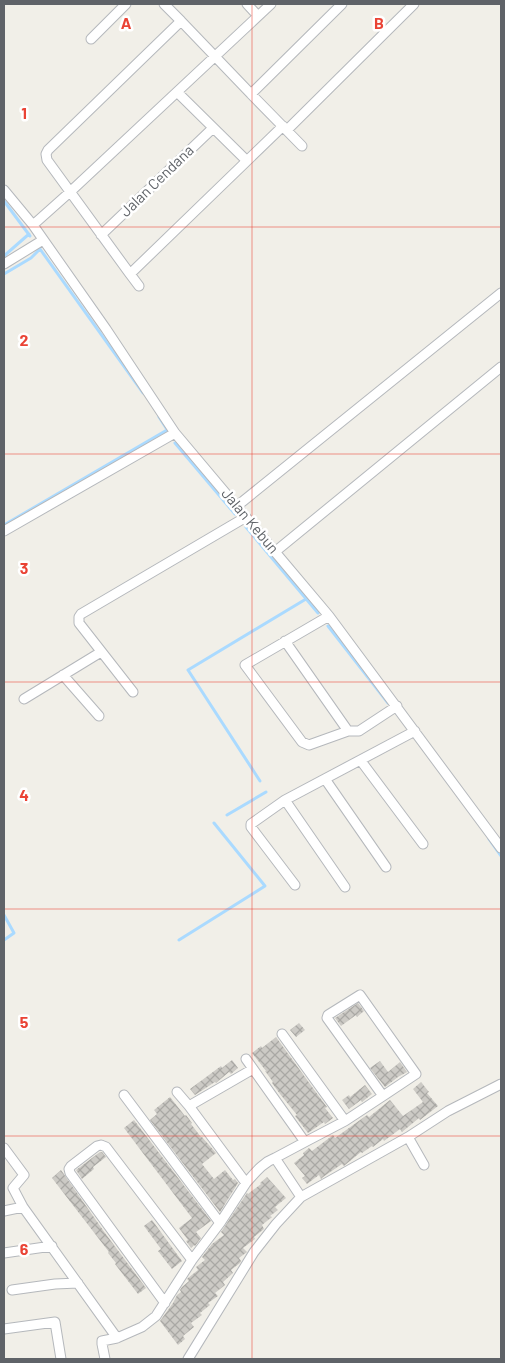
<svg xmlns="http://www.w3.org/2000/svg" width="505" height="1363" viewBox="0 0 505 1363" font-family="Barlow,sans-serif">
<style>
.lines{fill:none;stroke-linecap:round;stroke-linejoin:round}
.stream{stroke:#aadaff;stroke-width:3}
.building{fill:url(#building-cross-hatch)}
.minor-casing{stroke:#b5b8bc;stroke-width:11}
.minor{stroke:#fff;stroke-width:9}
.grid{fill:none;stroke:#ea4335;stroke-width:1;stroke-opacity:0.55}
.labels{text-anchor:middle;stroke-width:5;stroke-linejoin:round;paint-order:stroke}
.street-label{font-size:15px;fill:#5f6368;stroke:#fff}
.grid-label{font-size:16px;text-anchor:middle;font-weight:bold;fill:#ea4335;stroke:#fff;stroke-width:5;stroke-linejoin:round;paint-order:stroke}
</style>
<defs>
<pattern id="building-cross-hatch" width="8" height="8" patternUnits="userSpaceOnUse" patternTransform="scale(1.25)"><rect width="8" height="8" fill="#cccac5"/><path d="M0 0l8 8M0 8l8-8" fill="none" stroke="#a9a8a4"/></pattern>
</defs>
<rect width="100%" height="100%" fill="#f1efe8"/>
<g class="lines">
<!-- stream -->
<path class="stream" d="M4 201 30 236
M4 256 29 234
M4 274 31 258 40 249 143 393
M159 417 168 431
M175 443 235 514
M4 525 167 430
M246 527 318 613
M328 626 388 703
M260 781 188 670 306 599
M227 815 266 792
M489 839 501 856
M4 915 14 933 4 940
M179 940 265 886 214 823"/>
</g>
<!-- building -->
<path class="building" d="M358 1003 364 1011 357 1017 356 1015 341 1026 335 1018Z
M299 1023 305 1030 296 1037 290 1030Z
M276 1037 318 1095 327 1107 325 1108 333 1118 325 1124 324 1122 308 1133 295 1116 297 1115 280 1094 272 1083 273 1082 265 1071H266L252 1053 261 1046 262 1048Z
M232 1060 238 1068 231 1074 229 1072 216 1083 215 1082 195 1095 190 1089 221 1066 222 1068Z
M380 1061 388 1072 400 1062 407 1072 398 1077 385 1087 370 1068Z
M421 1082 429 1092 427 1093 438 1106 420 1120 419 1118 402 1132 400 1129 384 1141 383 1139 373 1147 372 1146 362 1153 361 1152 345 1165 344 1166 342 1164 323 1177 321 1179 319 1175 307 1184 302 1178 305 1176 294 1163 304 1155 303 1153 309 1148 312 1151 333 1135 335 1138 367 1115 369 1117 390 1100 403 1116 423 1102 413 1089Z
M365 1085 372 1094 362 1102 361 1100 349 1109 342 1100 349 1095 350 1097Z
M170 1097 185 1116 186 1115 192 1123 191 1124 201 1137H202L216 1153 202 1164 214 1179 225 1170 233 1180 235 1179 238 1183 220 1212 150 1120 157 1114 154 1110Z
M134 1120 211 1221 196 1232 201 1238 195 1246 194 1245 191 1248 186 1241 188 1240 179 1228 192 1218 124 1128Z
M100 1152H102L106 1157 93 1167 94 1169 82 1179 76 1170Z
M61 1170 105 1233 146 1288 138 1294 115 1264 116 1263 108 1253 109 1252 52 1178Z
M267 1177 286 1198 275 1207 278 1210 270 1216 272 1217 262 1225 264 1229 254 1237 255 1239 243 1248 247 1252 239 1258 241 1261 240 1263 231 1270 233 1273 223 1282 225 1285 215 1293 218 1296 208 1303 210 1305 200 1313 202 1315 191 1323 194 1327 183 1336 185 1339 178 1345 160 1321 173 1303 177 1295 181 1292 180 1290 182 1287 189 1281 187 1279 188 1278 198 1270 196 1267 205 1260 202 1257 212 1244 224 1235 221 1232 247 1193 248 1194 261 1184 260 1183Z
M152 1220 182 1261 172 1269 158 1251 161 1249 144 1226Z"/>
<g class="lines">
<defs>
<path id="minor" d="M164 4 181 21
M247 4 258 16
M91 39 126 4
M177 92 247 161
M251 94 181 21 48 150 46 154 47 160 130 274 283 126
M287 130 414 4
M302 146 251 94 342 4
M4 190 33 225 106 329 175 433 329 616 501 848
M33 225 70 192 271 4
M101 235 213 128
M4 264 43 240
M130 274 139 286
M237 506 501 293
M4 531 175 433
M276 551 501 367
M329 616 245 665 302 742 309 745 348 731H359L397 706
M285 641 348 731
M63 675 99 716
M133 692 79 623V617L81 614 246 517
M24 699 101 652
M361 761 423 844
M325 779 386 867
M285 800 345 887
M295 885 251 827V824L285 800 415 731
M360 995 416 1074 383 1096 327 1018 328 1015Z
M282 1034 345 1121 383 1096
M246 1059 305 1142 345 1121
M177 1092 189 1106 253 1069
M124 1095 220 1223
M189 1106 246 1183C255 1173 262 1163 275 1158L301 1197 408 1137 448 1111 501 1084
M408 1137 424 1165
M4 1148 24 1175 13 1188 23 1207 117 1338 102 1341V1344L105 1359
M275 1158 305 1142
M4 1211 23 1207
M4 1253 52 1246
M12 1290 55 1284 78 1283
M165 1303 70 1173 69 1169 71 1166 97 1146 101 1145 106 1147 192 1260
M4 1329 55 1322 61 1359
M117 1338 142 1327 156 1316 192 1260 220 1223 246 1183
M188 1359 254 1252 276 1224 301 1197"/>
</defs>
<!-- minor casing -->
<use href="#minor" class="minor-casing"/>
<!-- minor -->
<use href="#minor" class="minor"/>
</g>
<!-- grid -->
<path class="grid" d="M252 4V1359M4 227H501M4 454H501M4 682H501M4 909H501M4 1136H501"/>
<g class="labels">
<!-- street labels -->
<g class="street-label">
<text transform="translate(157 181) rotate(-44)" y="5">Jalan Cendana</text>
<text transform="translate(250 521) rotate(50)" y="5">Jalan Kebun</text>
</g>
</g>
<g class="grid-label">
<text x="126" y="29">A</text>
<text x="379" y="29">B</text>
<text x="24" y="119">1</text>
<text x="24" y="346">2</text>
<text x="24" y="574">3</text>
<text x="24" y="801">4</text>
<text x="24" y="1028">5</text>
<text x="24" y="1255">6</text>
</g>
<!-- border -->
<rect width="505" height="1363" fill="none" stroke="#5f6368" stroke-width="10"/>
</svg>
